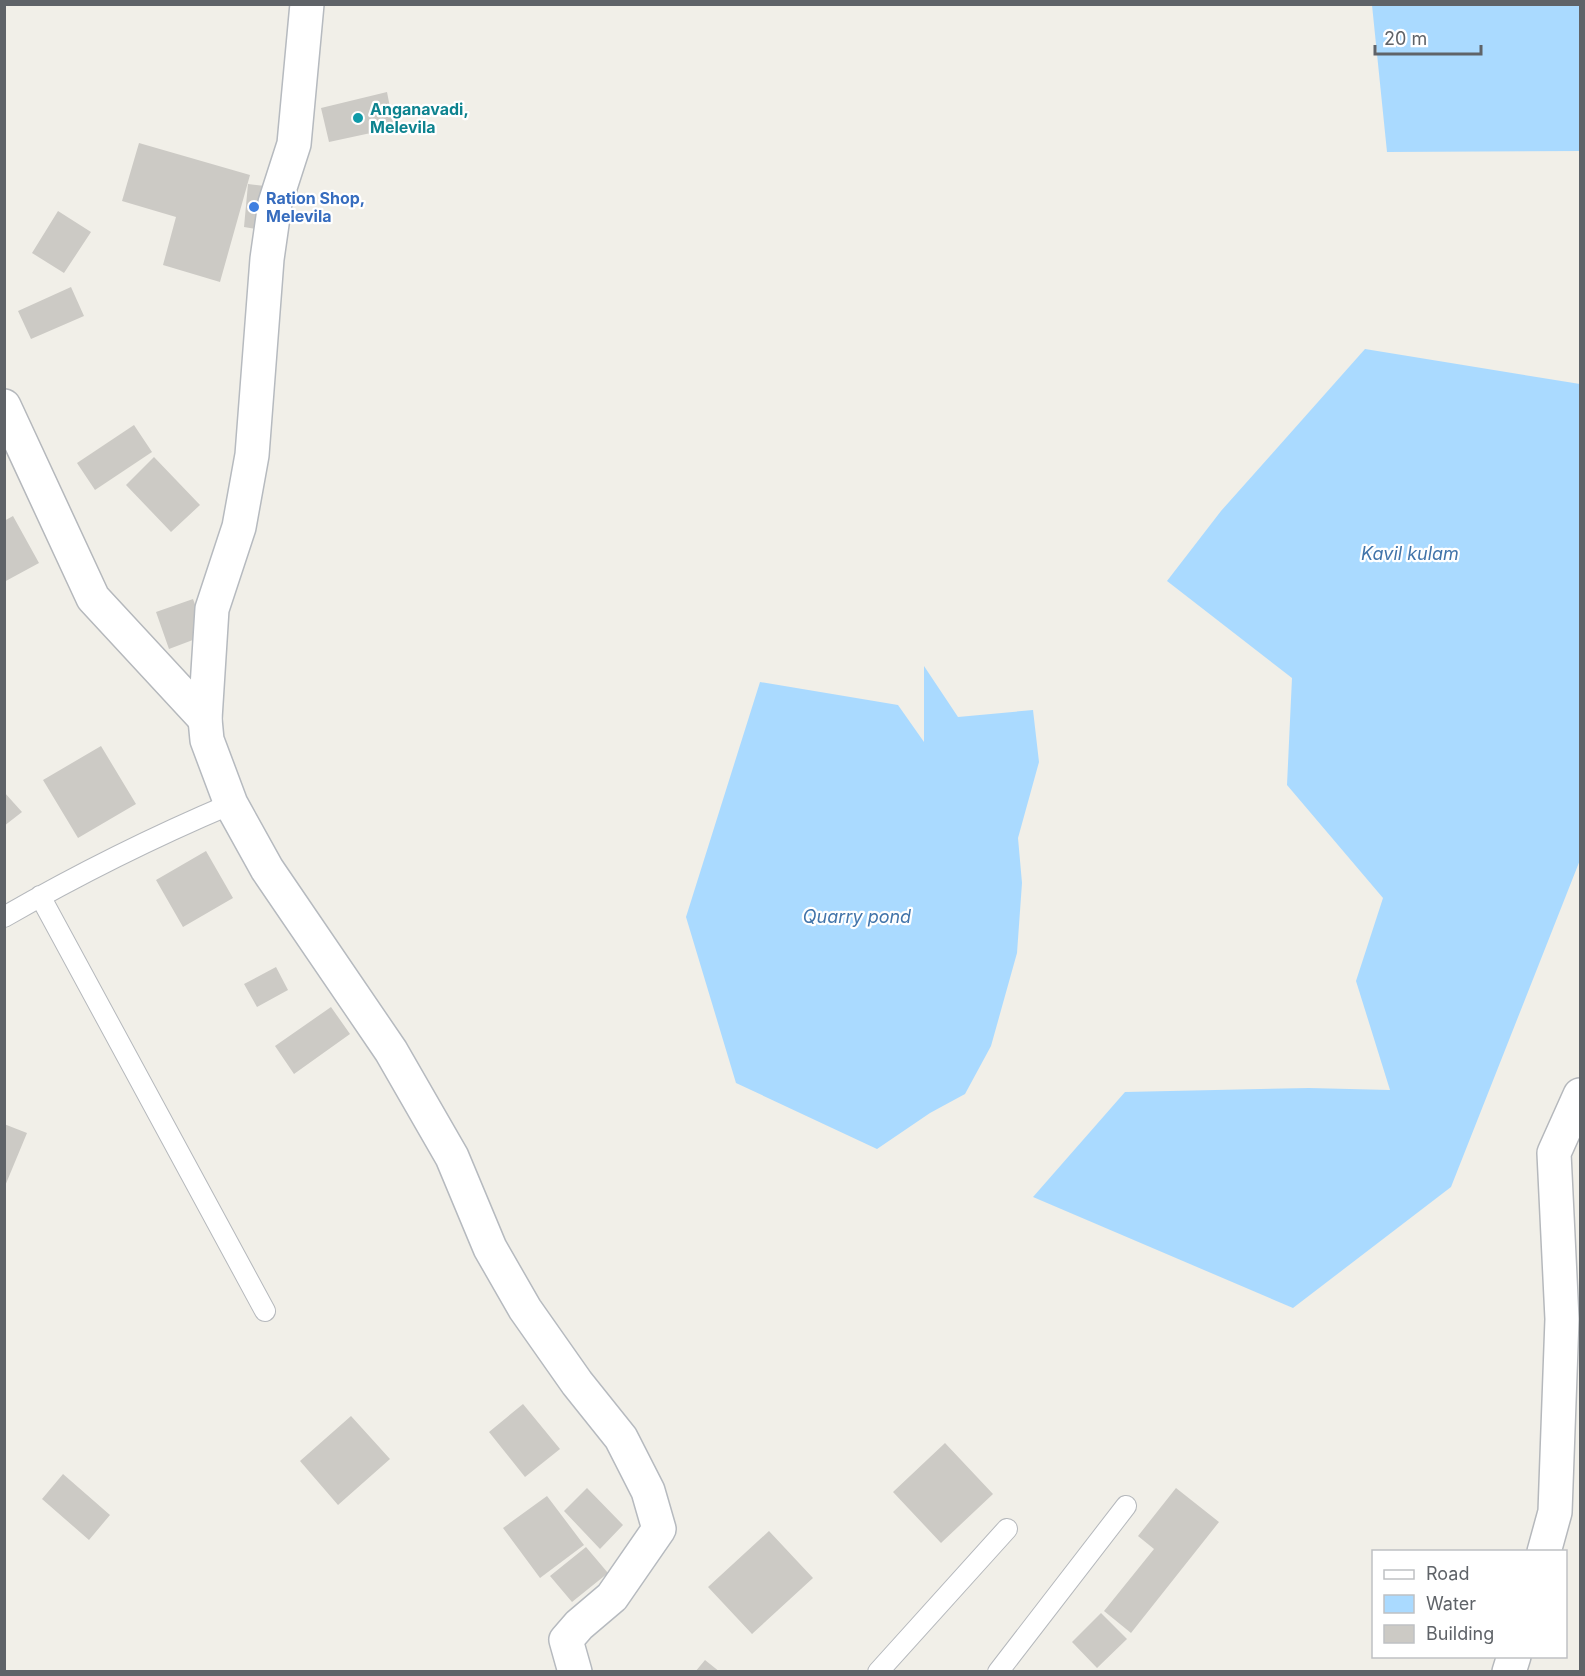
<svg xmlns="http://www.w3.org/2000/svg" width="1585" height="1676" viewBox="0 0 1585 1676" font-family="Inter,sans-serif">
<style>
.water{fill:#aadaff}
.building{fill:#cccac5}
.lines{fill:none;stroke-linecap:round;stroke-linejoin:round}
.service-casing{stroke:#b5b8bc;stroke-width:22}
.minor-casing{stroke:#b5b8bc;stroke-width:36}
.secondary-casing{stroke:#b6babf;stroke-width:36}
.service{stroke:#fff;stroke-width:20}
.minor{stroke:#fff;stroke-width:33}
.secondary{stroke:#fff;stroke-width:33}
.culture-dot{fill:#0f9aa8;stroke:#fff;stroke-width:2}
.shop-dot{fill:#3f7fe0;stroke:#fff;stroke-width:2}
.labels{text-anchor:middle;stroke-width:4.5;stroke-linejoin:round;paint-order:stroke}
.culture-label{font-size:16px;font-weight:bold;fill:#0d838f;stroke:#fff;text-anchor:start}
.shop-label{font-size:16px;font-weight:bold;fill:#366cbe;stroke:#fff;text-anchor:start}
.water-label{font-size:18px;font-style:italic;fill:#4174aa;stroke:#fff}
</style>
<rect width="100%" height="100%" fill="#f1efe8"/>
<!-- water -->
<path class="water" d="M1372 5H1580V151L1387 152Z
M1365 349 1580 384V860L1451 1187 1293 1308 1033 1197 1125 1092 1309 1088 1390 1090 1356 981 1383 898 1287 785 1292 678 1167 581 1221 511Z
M924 666 958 717 1033 710 1039 762 1018 838 1022 883 1017 953 991 1046 965 1094 930 1113 877 1149 736 1083 686 917 760 682 898 705 924 742Z"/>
<!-- building -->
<path class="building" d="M387 92 394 128 329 142 321 108Z
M139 143 250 175 220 282 163 265 176 217 122 201Z
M248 184 265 186 261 230 244 227Z
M58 211 91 232 64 273 32 253Z
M71 287 84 316 31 339 18 311Z
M134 425 152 452 95 490 77 463Z
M154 457 200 505 171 532 126 485Z
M13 516 39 563 4 582V521Z
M193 599 206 635 169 649 156 612Z
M101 746 136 804 78 838 43 780Z
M4 792 22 812 4 826Z
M206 851 233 898 183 927 156 880Z
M276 967 288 990 257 1007 244 984Z
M331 1007 350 1034 294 1074 275 1046Z
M4 1124 27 1133 5 1186H4Z
M523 1404 560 1449 525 1477 489 1432Z
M351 1416 390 1459 338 1505 300 1461Z
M945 1443 993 1494 941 1543 893 1492Z
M63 1474 110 1515 89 1540 42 1499Z
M587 1488 623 1525 600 1549 564 1511Z
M1176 1488 1219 1522 1131 1633 1104 1611 1154 1549 1138 1536Z
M547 1496 584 1545 540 1578 503 1528Z
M769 1531 813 1578 752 1634 708 1587Z
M586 1547 608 1573 572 1602 550 1576Z
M1101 1613 1127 1639 1097 1668 1072 1642Z
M705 1660 720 1672H695Z"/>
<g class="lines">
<defs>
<path id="service" d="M40 896 265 1311
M4 917C77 875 153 837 231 804
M878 1672 1007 1529
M998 1672 1126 1506"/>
<path id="minor" d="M4 406 93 598 205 719
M1544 1552 1555 1512 1562 1319 1554 1153 1580 1095
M1509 1672 1514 1656"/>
<path id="secondary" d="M307 4 294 144 275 203 267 259 252 455 239 527 212 609 205 719 207 740 231 804 267 869 391 1051 452 1157 490 1248 525 1309 577 1383 621 1438 648 1491 659 1529 612 1597 579 1625 566 1640 575 1672"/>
</defs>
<!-- service casing -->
<use href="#service" class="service-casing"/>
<!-- minor casing -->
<use href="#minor" class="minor-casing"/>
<!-- secondary casing -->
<use href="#secondary" class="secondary-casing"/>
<!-- service -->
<use href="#service" class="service"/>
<!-- minor -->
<use href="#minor" class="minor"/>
<!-- secondary -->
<use href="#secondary" class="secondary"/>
</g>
<!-- markers -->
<circle class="culture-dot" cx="358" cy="118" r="6"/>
<circle class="shop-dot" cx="254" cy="207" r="6"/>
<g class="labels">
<!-- culture labels -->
<g class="culture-label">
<text x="370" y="115">Anganavadi,<tspan x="370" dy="18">Melevila</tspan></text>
</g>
<!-- shop labels -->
<g class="shop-label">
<text x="266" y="204">Ration Shop,<tspan x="266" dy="18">Melevila</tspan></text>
</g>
<!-- water labels -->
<g class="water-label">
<text x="1410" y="560">Kavil kulam</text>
<text x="857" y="923">Quarry pond</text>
</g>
</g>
<!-- border -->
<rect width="1585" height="1676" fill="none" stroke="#5f6368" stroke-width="12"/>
<!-- legend -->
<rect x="1372" y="1550" width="195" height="108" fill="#ffffff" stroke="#bfc1c3" stroke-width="1.5"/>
<rect x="1384" y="1570" width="30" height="9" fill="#ffffff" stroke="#bfc1c3" stroke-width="1.5"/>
<text x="1426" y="1580" font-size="18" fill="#5f6368">Road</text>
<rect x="1384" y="1595" width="30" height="18" fill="#aadaff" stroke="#bfc1c3" stroke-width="1.5"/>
<text x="1426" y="1610" font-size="18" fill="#5f6368">Water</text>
<rect x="1384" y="1625" width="30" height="18" fill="#cccac5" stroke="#bfc1c3" stroke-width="1.5"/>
<text x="1426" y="1640" font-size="18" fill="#5f6368">Building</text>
<!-- scale -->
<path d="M1375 45v9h106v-9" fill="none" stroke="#5f6368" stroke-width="3"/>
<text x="1384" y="45" font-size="18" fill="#5f6368" stroke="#ffffff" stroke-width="4.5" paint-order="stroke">20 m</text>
</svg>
